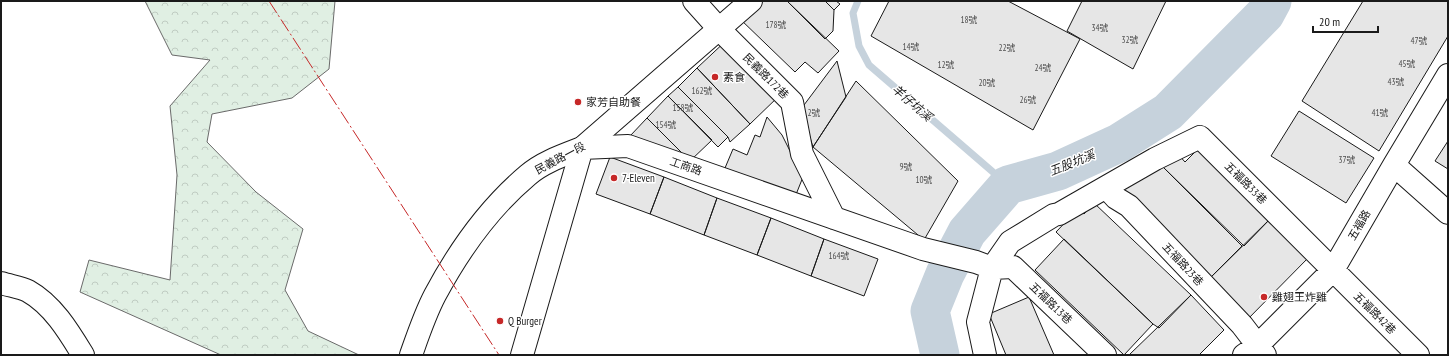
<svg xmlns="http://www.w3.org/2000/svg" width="1449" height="356" viewBox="0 0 1449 356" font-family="'PT Sans Narrow','Noto Sans TC',sans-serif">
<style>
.forest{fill:url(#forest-crowns);stroke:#6a6a6a}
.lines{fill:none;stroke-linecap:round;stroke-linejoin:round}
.stream{stroke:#c6d2dc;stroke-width:7}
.river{stroke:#c6d2dc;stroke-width:39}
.building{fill:#e6e6e6;stroke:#1a1a1a}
.minor-casing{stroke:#1a1a1a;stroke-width:24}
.major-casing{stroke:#1a1a1a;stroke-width:24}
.minor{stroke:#fff;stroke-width:22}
.major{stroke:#fff;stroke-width:22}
.power{stroke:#c62828;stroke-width:1;stroke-dasharray:14 3 2 3;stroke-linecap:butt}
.poi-dot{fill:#c62828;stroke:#fff;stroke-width:1.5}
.labels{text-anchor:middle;stroke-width:3;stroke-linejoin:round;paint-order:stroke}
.number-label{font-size:9px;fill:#4d4d4d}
.street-label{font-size:11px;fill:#1a1a1a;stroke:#fff}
.poi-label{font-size:11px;fill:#1a1a1a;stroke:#fff;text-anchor:start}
.water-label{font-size:12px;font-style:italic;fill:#1a1a1a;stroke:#fff}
</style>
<defs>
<pattern id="forest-crowns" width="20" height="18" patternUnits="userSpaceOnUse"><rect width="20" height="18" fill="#e0efe3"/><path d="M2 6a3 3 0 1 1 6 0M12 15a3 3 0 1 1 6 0" fill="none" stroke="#c0ccc2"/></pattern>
</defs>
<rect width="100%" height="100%" fill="#fff"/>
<!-- forest -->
<path class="forest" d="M145 1H335L329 69 292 98 212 114 207 142 256 192 303 229 285 290 308 331 359 355H221L80 292 89 260 170 280 177 175 170 106 210 60 172 55Z"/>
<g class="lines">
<!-- stream -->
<path class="stream" d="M858 1 853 13 859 46 869 65 1008 185"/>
<!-- river -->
<path class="river" d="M940 355 930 311 945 274 967 232 1008 185 1058 171 1119 143 1168 112 1265 14 1272 1"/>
</g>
<!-- building -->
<path class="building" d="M755 1H787L839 51 818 73 805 62 795 72 739 18Z
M787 1H825L834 10 833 31 825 39Z
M825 1H836L840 4 834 10Z
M889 1H1008L1080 39 1033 130 871 36Z
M1082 1H1166L1133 69 1067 31Z
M1363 1H1448V36L1379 151 1302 101Z
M729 38 780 95 750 124 697 68Z
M837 61 846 97 813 147 801 109Z
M697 68 750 124 730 142 728 137 678 87Z
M856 81 958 181 924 240 813 147Z
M678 87 728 137 718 147 668 96Z
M668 96 712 140 690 161 647 118Z
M1299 111 1374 158 1346 203 1271 156Z
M767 117 782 135 803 177 795 197 725 168 733 149 747 155 755 135 760 137Z
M647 118 690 161 630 136Z
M1448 141V169L1435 161Z
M1200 147 1272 217 1244 246 1163 167 1177 153 1185 162Z
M610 157 664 177 650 214 596 194Z
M1155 159 1242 246 1203 285 1116 198Z
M664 177 717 198 704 235 650 214Z
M717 198 771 218 757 255 704 235Z
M1094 203 1191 295 1159 328 1153 324 1056 232 1078 209 1084 214Z
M1272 217 1311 255 1242 325 1203 285Z
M771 218 824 239 811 276 757 255Z
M824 239 878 259 864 296 811 276Z
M1064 239 1153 324 1124 355 1035 270Z
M1191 295 1224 330 1199 355H1129Z
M1029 297 1054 355H1006L989 314Z"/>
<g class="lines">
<defs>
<path id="minor" d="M694 1 720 30 792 102 802 154 834 218
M1394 165 1448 213
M1106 187 1116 198 1129 206 1242 325 1265 355
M1 283C10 286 20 287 28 291 53 305 69 332 83 355
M522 355 582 148 628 146 923 249 976 262 992 268 1013 267 1105 355
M985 355 978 322 992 268 1010 242 1054 215 1059 214 1155 159 1200 137 1418 355
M1244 355 1257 346 1333 270 1394 165 1448 75"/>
<path id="major" d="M411 355C418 335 425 314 435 295 458 252 490 207 528 175 543 162 564 155 582 148L751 1"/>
</defs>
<!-- minor casing -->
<use href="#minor" class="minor-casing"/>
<!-- major casing -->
<use href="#major" class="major-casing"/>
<!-- minor -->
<use href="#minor" class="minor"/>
<!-- major -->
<use href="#major" class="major"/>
<!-- power -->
<path class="power" d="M269 1 499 355"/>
</g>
<!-- markers -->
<g class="poi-dot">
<circle cx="715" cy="77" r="4"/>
<circle cx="578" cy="102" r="4"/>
<circle cx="614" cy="178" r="4"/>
<circle cx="1264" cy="297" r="4"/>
<circle cx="500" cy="321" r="4"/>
</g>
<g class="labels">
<!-- number labels -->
<g class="number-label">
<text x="969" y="23">18號</text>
<text x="776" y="28">178號</text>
<text x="1100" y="31">34號</text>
<text x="1130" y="43">32號</text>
<text x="1419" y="44">47號</text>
<text x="911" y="50">14號</text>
<text x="1007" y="51">22號</text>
<text x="1407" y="67">45號</text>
<text x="946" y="68">12號</text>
<text x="1043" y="71">24號</text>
<text x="1396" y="85">43號</text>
<text x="987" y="86">20號</text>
<text x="702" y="94">162號</text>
<text x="1028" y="103">26號</text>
<text x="683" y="111">158號</text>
<text x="814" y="116">2號</text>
<text x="1380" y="116">41號</text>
<text x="666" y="128">154號</text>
<text x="1347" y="163">37號</text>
<text x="906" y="170">9號</text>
<text x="924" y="183">10號</text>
<text x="839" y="259">164號</text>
</g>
<!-- street labels -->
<g class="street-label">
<text transform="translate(766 76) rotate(45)" y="4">民義路172巷</text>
<text transform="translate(560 158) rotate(-28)" y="4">民義路一段</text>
<text transform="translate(686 166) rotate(19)" y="4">工商路</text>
<text transform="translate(1246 183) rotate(45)" y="4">五福路33巷</text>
<text transform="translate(1359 225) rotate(-60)" y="4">五福路</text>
<text transform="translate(1183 264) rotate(47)" y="4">五福路23巷</text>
<text transform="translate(1051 303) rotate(44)" y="4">五福路13巷</text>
<text transform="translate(1375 313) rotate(45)" y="4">五福路42巷</text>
</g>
<!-- poi labels -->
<g class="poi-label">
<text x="723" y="81">素食</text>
<text x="586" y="106">家芳自助餐</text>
<text x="622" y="182">7-Eleven</text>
<text x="1272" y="301">雞翅王炸雞</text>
<text x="508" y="325">Q Burger</text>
</g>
<!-- water labels -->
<g class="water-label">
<text transform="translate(912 103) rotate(41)" y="4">羊仔坑溪</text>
<text transform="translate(1072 163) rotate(-22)" y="4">五股坑溪</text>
</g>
</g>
<!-- border -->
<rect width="1449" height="356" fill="none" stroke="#1a1a1a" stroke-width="4"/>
<!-- scale -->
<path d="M1313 26v6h65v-6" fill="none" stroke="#1a1a1a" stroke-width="2"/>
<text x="1319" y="26" font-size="12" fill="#1a1a1a" stroke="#ffffff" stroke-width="3" paint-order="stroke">20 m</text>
</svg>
